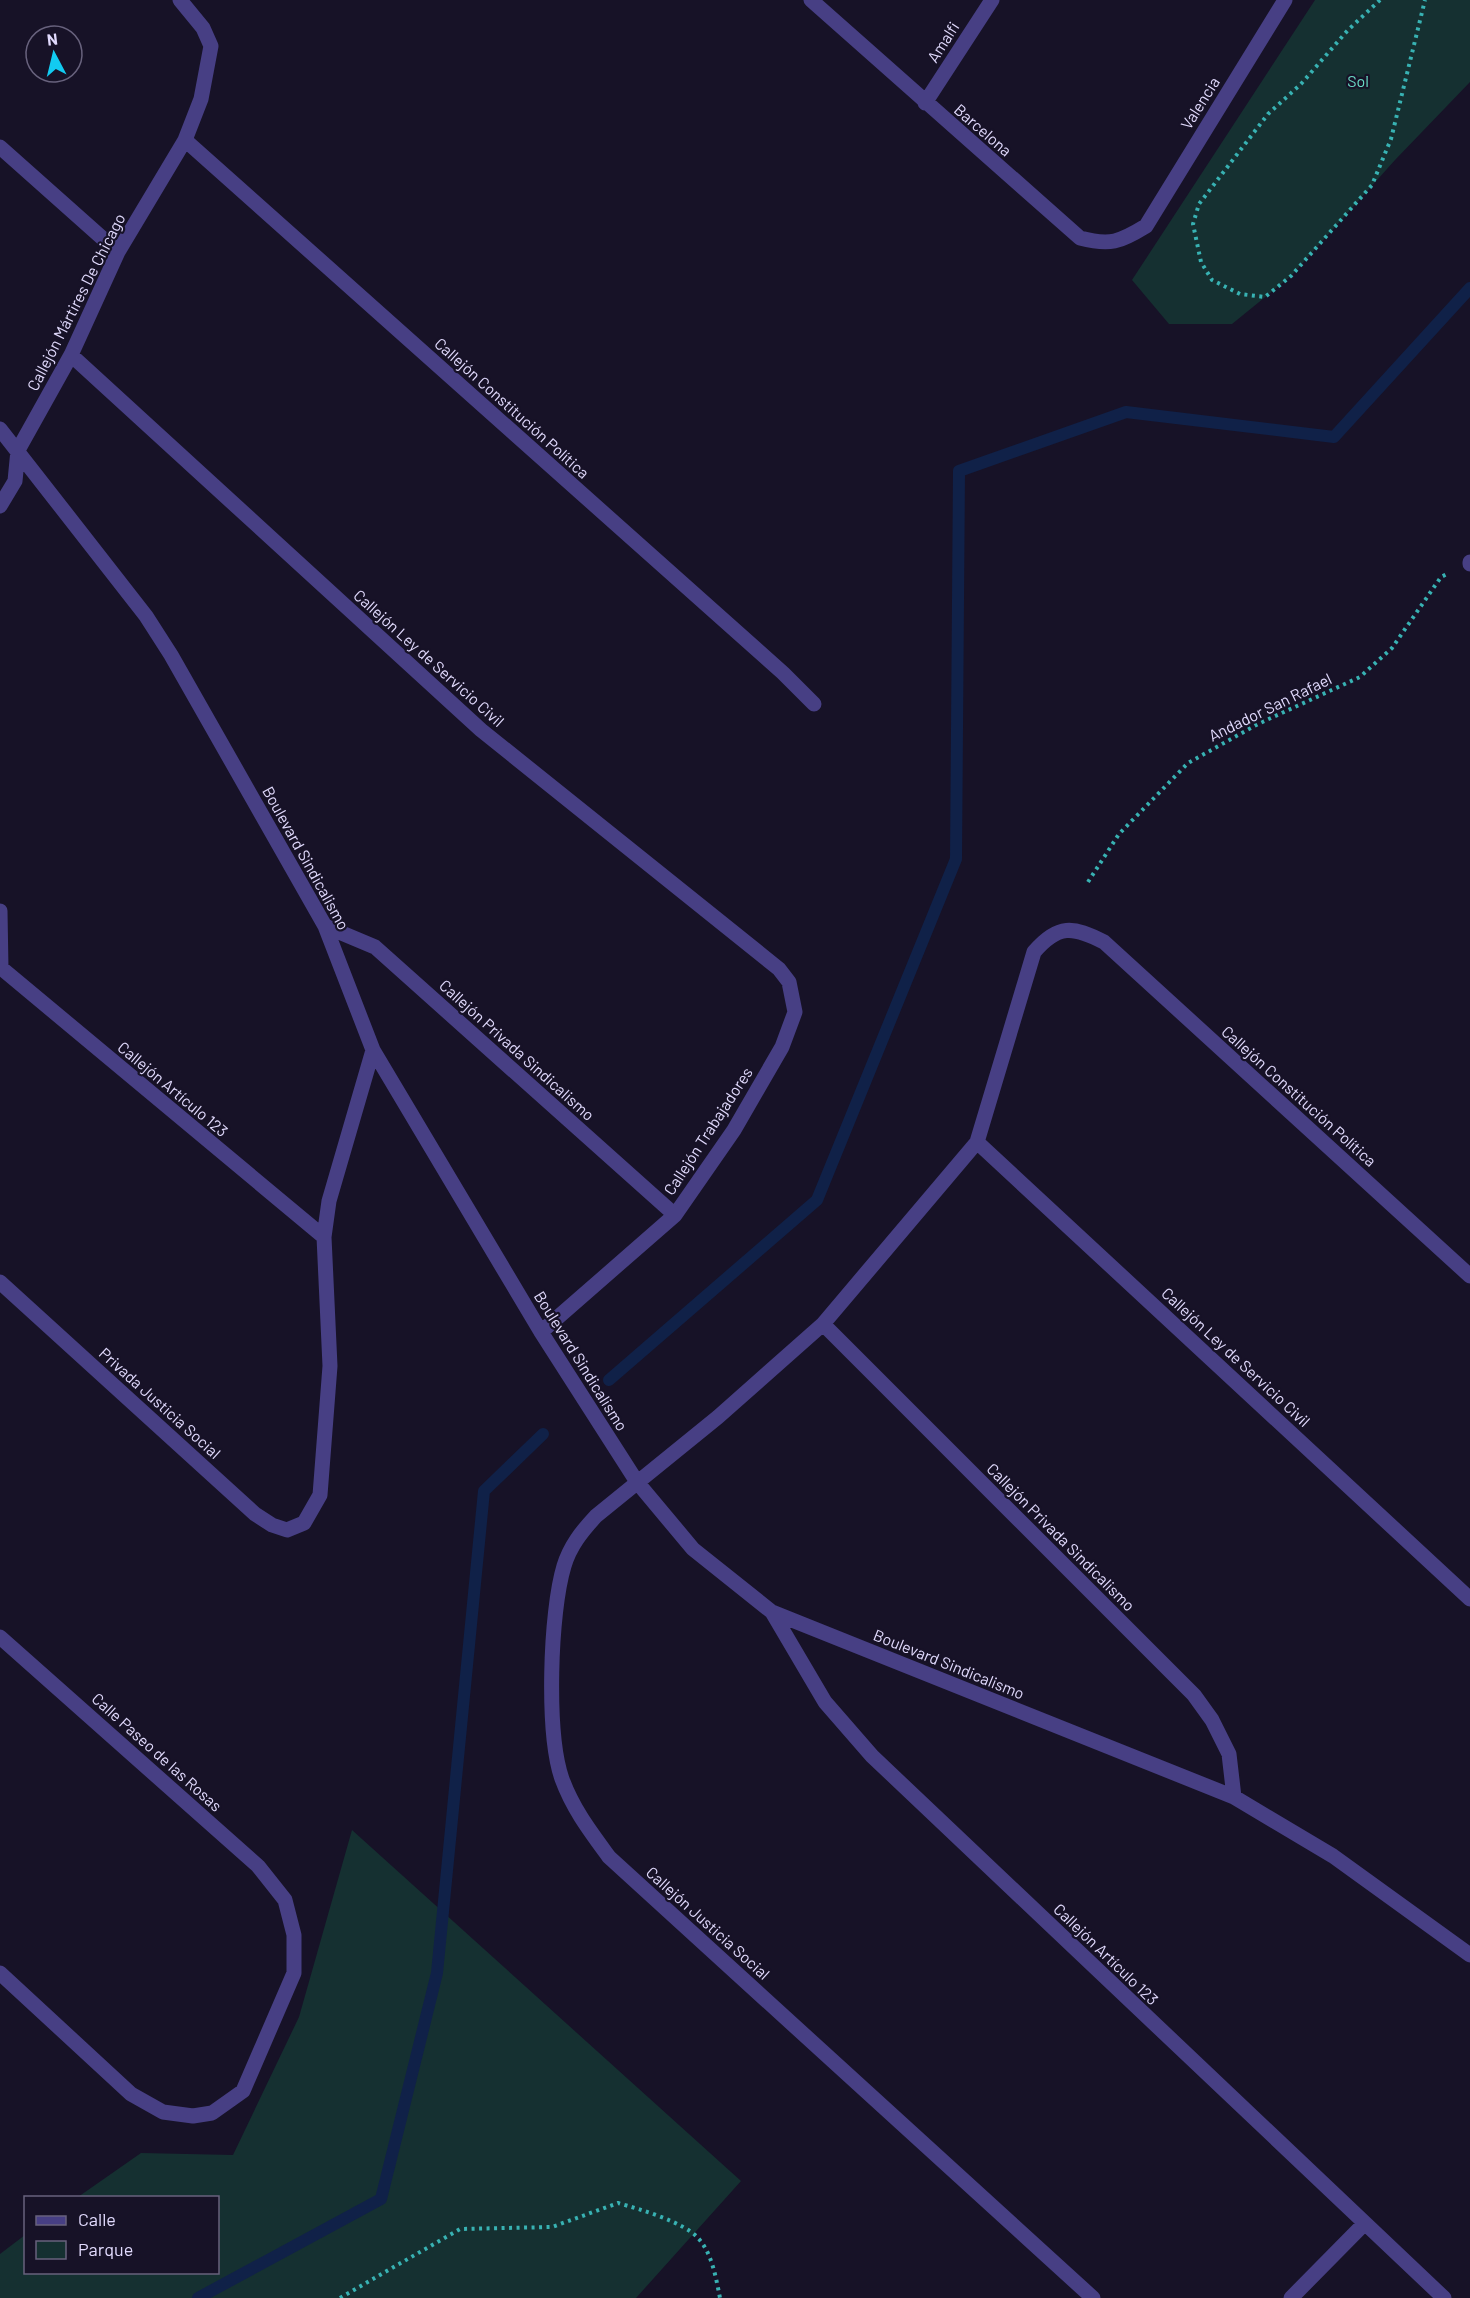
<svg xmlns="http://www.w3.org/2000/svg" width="1470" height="2298" viewBox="0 0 1470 2298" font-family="Barlow,sans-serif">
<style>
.green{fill:#153031}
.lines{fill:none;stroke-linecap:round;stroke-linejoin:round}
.stream{stroke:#102148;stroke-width:12}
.path{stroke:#38b2b3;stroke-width:4;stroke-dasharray:3 4.5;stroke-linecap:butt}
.minor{stroke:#473f84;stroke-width:15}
.labels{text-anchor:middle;stroke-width:4.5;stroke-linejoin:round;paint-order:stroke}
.street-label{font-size:16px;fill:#e1dafd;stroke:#171227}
.park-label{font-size:16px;fill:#69dac5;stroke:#171227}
</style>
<rect width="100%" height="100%" fill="#171227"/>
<!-- green -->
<path class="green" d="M1315 0H1470V82L1395 160 1291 276 1232 324H1169L1132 280Z
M352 1830 741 2181 636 2298H0V2254L25 2235 26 2272H218V2198L78 2197 141 2153 233 2155 299 2017Z"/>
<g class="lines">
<!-- stream -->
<path class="stream" d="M609 1380 817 1200 956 859 959 471 1126 412 1334 437 1470 288
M198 2298 381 2199 437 1973 484 1491 543 1434"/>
<!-- path -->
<path class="path" d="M1380 0 1348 30 1301 84 1268 114 1199 204 1193 224 1201 262 1212 280 1240 294 1265 297 1291 276 1372 185 1391 139 1425 0
M1088 882 1119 834 1188 763 1258 724 1360 677 1392 648 1441 577 1447 574
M340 2298 460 2229 552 2227 618 2203C639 2209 684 2222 698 2238 712 2253 716 2278 720 2298"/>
<!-- minor -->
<path class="minor" d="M811 0 1080 238C1110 246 1120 242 1146 226L1285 0
M925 103 992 0
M185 140 783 673 814 704
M0 147 118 252
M71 355 481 730 779 969 789 982 795 1012 782 1047 734 1130 675 1215 541 1332
M0 429 146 616 171 655 325 926 373 1050 541 1332 637 1482 693 1549 772 1612 1234 1797 1333 1856 1470 1955
M0 506 15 481 18 450 71 355 118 252 185 140 201 99 211 46 203 28 180 0
M1470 562V564
M0 911 1 969
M325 926 375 947 675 1215
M0 967 324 1237
M977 1142 1470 1599
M0 1282 255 1514 272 1525 287 1530 304 1523 320 1495 330 1366 324 1237 329 1201 373 1050
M823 1324 1194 1695 1212 1720 1229 1754 1234 1797
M772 1612 825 1702 872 1756 1444 2298
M0 1637 258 1866 285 1900 294 1935V1973L243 2091 212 2113 193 2116 163 2112 131 2094 0 1973
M1093 2298 609 1857C590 1831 573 1809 562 1779 546 1733 550 1612 564 1566 570 1546 582 1531 596 1516L718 1417 823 1324 977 1142 1034 952C1058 924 1073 926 1104 942L1470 1276
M1291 2298 1364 2224"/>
</g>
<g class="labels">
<!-- street labels -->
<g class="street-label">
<text transform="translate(943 42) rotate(-57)" y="6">Amalfi</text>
<text transform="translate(1200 103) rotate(-58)" y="6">Valencia</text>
<text transform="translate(983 130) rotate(41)" y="6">Barcelona</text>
<text transform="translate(76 302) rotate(-63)" y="6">Callejón Mártires De Chicago</text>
<text transform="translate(512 408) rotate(42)" y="6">Callejón Constitución Política</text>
<text transform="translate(429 658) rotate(42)" y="6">Callejón Ley de Servicio Civil</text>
<text transform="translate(1270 707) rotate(-26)" y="6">Andador San Rafael</text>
<text transform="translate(306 858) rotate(61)" y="6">Boulevard Sindicalismo</text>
<text transform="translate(517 1050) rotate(42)" y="6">Callejón Privada Sindicalismo</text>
<text transform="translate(173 1089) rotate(40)" y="6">Callejón Artículo 123</text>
<text transform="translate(1299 1096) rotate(42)" y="6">Callejón Constitución Política</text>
<text transform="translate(708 1131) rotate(-57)" y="6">Callejón Trabajadores</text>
<text transform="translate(1236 1357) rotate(43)" y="6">Callejón Ley de Servicio Civil</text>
<text transform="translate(581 1361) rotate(58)" y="6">Boulevard Sindicalismo</text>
<text transform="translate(160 1403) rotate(42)" y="6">Privada Justicia Social</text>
<text transform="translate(1061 1537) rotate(45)" y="6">Callejón Privada Sindicalismo</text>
<text transform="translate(949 1664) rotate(22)" y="6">Boulevard Sindicalismo</text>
<text transform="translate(157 1752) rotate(42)" y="6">Calle Paseo de las Rosas</text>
<text transform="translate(708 1923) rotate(42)" y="6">Callejón Justicia Social</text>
<text transform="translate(1106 1954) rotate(44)" y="6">Callejón Artículo 123</text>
</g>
<!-- park labels -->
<g class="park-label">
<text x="1358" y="87">Sol</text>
</g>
</g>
<!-- legend -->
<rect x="24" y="2196" width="195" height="78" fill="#171227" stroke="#68627d" stroke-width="1.5"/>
<rect x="36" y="2216" width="30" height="9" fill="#473f84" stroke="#68627d" stroke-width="1.5"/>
<text x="78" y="2226" font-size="18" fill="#e1dafd">Calle</text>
<rect x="36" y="2241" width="30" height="18" fill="#153031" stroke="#68627d" stroke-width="1.5"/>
<text x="78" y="2256" font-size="18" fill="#e1dafd">Parque</text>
<!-- north arrow -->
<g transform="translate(54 54) rotate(353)"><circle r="28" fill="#171227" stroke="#68627d" stroke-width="1.5"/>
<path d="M0-4.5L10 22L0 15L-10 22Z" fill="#12cbf1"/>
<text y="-9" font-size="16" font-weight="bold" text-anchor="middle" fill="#e1dafd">N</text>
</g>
</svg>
